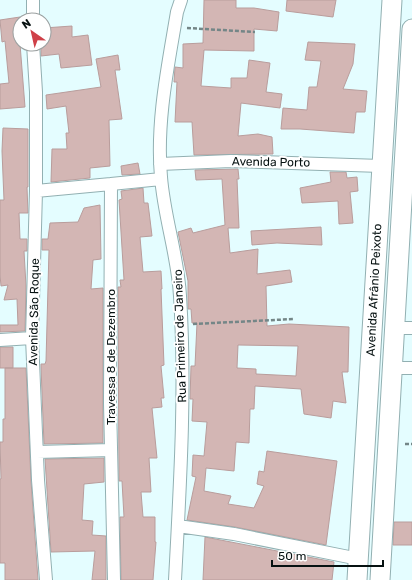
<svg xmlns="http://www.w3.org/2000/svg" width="412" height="580" viewBox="0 0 412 580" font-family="Rubik,sans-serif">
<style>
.building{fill:#d3b6b4;stroke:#b99d9c;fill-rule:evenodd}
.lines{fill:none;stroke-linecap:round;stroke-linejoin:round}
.minor-casing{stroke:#92b0b2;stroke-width:14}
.primary-casing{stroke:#92b0b2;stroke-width:21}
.path{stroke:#748687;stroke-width:2.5;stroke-dasharray:4 2;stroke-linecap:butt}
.minor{stroke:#fff;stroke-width:12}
.primary{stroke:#fff;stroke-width:19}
.labels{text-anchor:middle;stroke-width:4;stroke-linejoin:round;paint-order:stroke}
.street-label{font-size:12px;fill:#061111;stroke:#fff}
</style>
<rect width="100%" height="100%" fill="#e4fdff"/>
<!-- building -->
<path class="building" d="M204 0H236V8H254L279 12 277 31 254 29V51L204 50 201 86 231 88V78H247L249 60 270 63 266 92 282 94 280 108 241 103 238 136 258 134 272 137 273 154 194 155 192 122H175L177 82H174L175 67 183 68V44L203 43Z
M287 0H336L333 17 286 11Z
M20 17V44L25 107 0 109V84L9 83 5 41 2 42 0 20Z
M72 26V37L88 35 92 65 61 68 59 54 41 56V44H44V28Z
M308 42 355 44 353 64 343 89 367 91 365 112H356L354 133 300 129H281L283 108 307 110 309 87H317L321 61 305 60Z
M118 55 120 70H115L122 119 109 120 110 166 90 168V178L51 182 52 149H67L66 133H69L66 106 47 109 46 95 101 87 96 59Z
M3 128 28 129V187H27L28 213H19L20 239H27V251H24L26 286 25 331 0 332V325H18L17 299 4 300 8 285 1 286 0 275V200H4L2 151Z
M138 163 140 174 122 175 121 166Z
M238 169 239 179H237L239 228H228L230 253 258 249 257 274 290 270 292 282 266 286 267 326 289 324 349 327 348 372H342L346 403 333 401 331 418 304 414 301 389 255 386 254 409H250L249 443 236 442 234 471 206 468 204 491 231 496 228 504 254 508 264 486 257 484 259 471 264 472 267 451 337 461 326 545 235 527 187 520 196 477 192 476 193 455 204 456 207 422 192 421 193 399H190L191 366H195L197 323H192L191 309H188V281L178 232 191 228 193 233 225 225 222 179 196 180 195 170ZM238 345 298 346 296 376 256 374V369L237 368Z
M330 172H346L347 178 357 177 358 191 350 192 353 223 339 224 338 201 302 203 300 188 331 182Z
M143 188 144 203H148L152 236 140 237 143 272 161 271 162 289H161L164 365 161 366 164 398H161L162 407 152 408 157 458H149L151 492H141L143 517H155V542H156L153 580H121L120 517H124L122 481H119L118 287H121L120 280H124L119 200 122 199 121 191Z
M100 205 101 259 93 260 91 289 103 288V443L44 444 41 367V364H45L46 361 49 250H42V239H48L50 223 78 222 84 208Z
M321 227 322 245 277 243 252 245 251 231Z
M0 347H13V368H0Z
M5 368H26L31 481 38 580H5V563H0V479H1L0 442H3V419H5Z
M104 458V482L84 484 82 520 93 521 92 535 106 536V580H92L95 551 51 552 45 459Z
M394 522H412V545H393Z
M205 537 334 562 332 580H203Z"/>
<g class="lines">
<defs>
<path id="minor" d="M33 20V0
M33 44 36 92V191L32 338 38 480 46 580
M160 164 231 161 381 166
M36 191 111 184
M394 328H412
M0 340 32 338
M392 368H412
M37 452 111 450
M178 526 234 534 359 559
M114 580 110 403 111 184 161 179
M175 580C180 486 186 390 180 296 178 256 164 217 161 177 156 122 168 66 177 12L181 0"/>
<path id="primary" d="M357 580 392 0
M380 580 412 29"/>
</defs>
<!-- minor casing -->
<use href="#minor" class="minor-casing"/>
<!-- primary casing -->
<use href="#primary" class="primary-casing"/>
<!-- path -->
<path class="path" d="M187 28 255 32
M193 324 294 319
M405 444H412"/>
<!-- minor -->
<use href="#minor" class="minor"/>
<!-- primary -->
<use href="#primary" class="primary"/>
</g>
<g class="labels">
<!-- street labels -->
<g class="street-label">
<text transform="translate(271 162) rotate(1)" y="4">Avenida Porto</text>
<text transform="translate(374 290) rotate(-87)" y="4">Avenida Afrânio Peixoto</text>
<text transform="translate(34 312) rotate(-89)" y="4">Avenida São Roque</text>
<text transform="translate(180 336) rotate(-92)" y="4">Rua Primeiro de Janeiro</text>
<text transform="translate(111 357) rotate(-90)" y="4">Travessa 8 de Dezembro</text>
</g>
</g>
<!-- north arrow -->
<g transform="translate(32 32) rotate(326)"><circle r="19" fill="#ffffff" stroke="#9ba0a0"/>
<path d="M0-3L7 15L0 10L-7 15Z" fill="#cf4048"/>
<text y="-6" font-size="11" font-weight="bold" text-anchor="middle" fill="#061111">N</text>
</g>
<!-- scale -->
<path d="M272 560v6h111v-6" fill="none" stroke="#061111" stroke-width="2"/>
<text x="278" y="560" font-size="12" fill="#061111" stroke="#ffffff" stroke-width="3" paint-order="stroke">50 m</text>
</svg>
